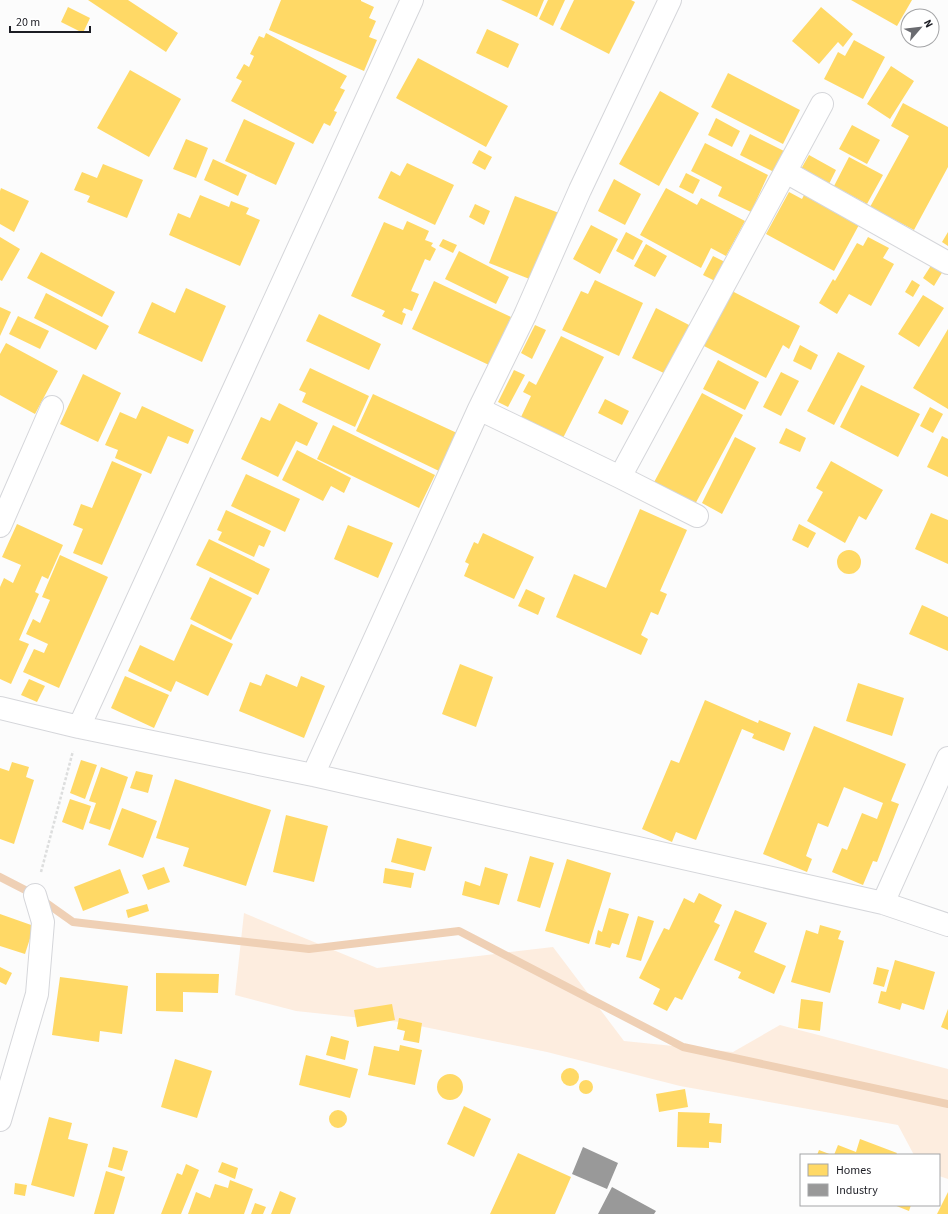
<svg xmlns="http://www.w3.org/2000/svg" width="948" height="1214" viewBox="0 0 948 1214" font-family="'Source Sans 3',sans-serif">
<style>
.green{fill:#fdeddf}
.homes{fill:#ffd966}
.industry{fill:#999}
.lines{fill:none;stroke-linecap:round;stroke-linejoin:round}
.stream{stroke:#efd0b5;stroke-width:8}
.street-casing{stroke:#d5d6da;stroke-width:24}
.path{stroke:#dddede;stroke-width:2.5;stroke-dasharray:3 2;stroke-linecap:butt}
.street{stroke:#fff;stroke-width:22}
</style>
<rect width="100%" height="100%" fill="#fcfcfc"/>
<!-- green -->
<path class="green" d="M244 913 377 968 553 947 624 1041 733 1052 780 1025 948 1069V1179L939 1176V1155H914L898 1125 680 1086 547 1052 400 1022 296 1011 235 995Z"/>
<!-- homes -->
<path class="homes" d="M88 0H128L178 33 166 52Z
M281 0H361V1L374 7 369 18 376 21 369 37 377 40 364 71 269 30Z
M501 0H544L537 17Z
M548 0H565L553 26 539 19Z
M574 0H631L635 2 609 54 560 29Z
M851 0H912L897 26Z
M68 7 90 18 83 33 61 22Z
M821 7 853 34 843 47 838 42 819 64 792 41Z
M487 29 519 44 508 68 476 53Z
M266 33 347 76 340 88 345 90 334 111 337 112 330 126 324 123 313 144 231 101 242 81 236 78 244 64 249 67 254 56 250 54 259 36 264 38Z
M854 40 885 57 863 99 824 79 838 52 845 56Z
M418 58 508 106 486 147 396 98Z
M891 66 914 81 890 119 867 104Z
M130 70 181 99 149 157 97 128Z
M728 73 800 110 783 144 711 107Z
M660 91 699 113 659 186 619 164Z
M903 103 948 127V167L914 230 870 207 909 136 891 126Z
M716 118 740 131 732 147 708 135Z
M244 119 295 143 276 185 225 161Z
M852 125 880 140 867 164 839 149Z
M750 134 784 151 774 172 740 155Z
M186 139 208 148 196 178 173 169Z
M705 143 768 175 751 212 718 196 722 187 691 171Z
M479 150 492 157 485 170 472 163Z
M809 155 836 170 829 184 801 169Z
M849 157 883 175 867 204 834 186Z
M213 159 247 175 238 196 204 180Z
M407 163 454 185 435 225 378 198 391 171 400 176Z
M103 164 143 180 127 218 87 202 90 196 74 190 82 172 97 178Z
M686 173 700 180 693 194 679 187Z
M614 179 641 194 625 225 598 211Z
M1 188 29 201 14 232 0 224V191Z
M666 188 697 205 701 198 745 221 726 256 711 248 701 268 640 235Z
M789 192 802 199 805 193 860 223 834 271 766 234Z
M200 195 229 207 231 201 249 208 246 214 260 220 240 266 169 235 178 213 190 218Z
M515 196 559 213 532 280 489 263Z
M475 204 490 211 484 225 469 217Z
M407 221 429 231 425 240 433 243 431 246 436 249 430 261 425 259 411 291 419 294 412 311 404 308 402 312 406 314 402 325 382 316 385 311 351 296 384 222 403 230Z
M591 225 618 239 600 274 573 259Z
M626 232 643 241 633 260 616 251Z
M948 232V246L942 242Z
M0 237 20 249 2 281 0 280Z
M868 237 889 248 883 258 894 264 871 306 849 294 837 314 819 303 833 279 835 281 857 243 863 246Z
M443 239 457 245 453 253 439 246Z
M646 244 667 256 655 277 634 266Z
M459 251 509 277 496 304 445 279Z
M41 252 115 292 102 317 27 278Z
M713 256 725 262 715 281 703 275Z
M932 264 943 271 934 286 923 278Z
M595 280 643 303 619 356 562 330 581 291 588 294Z
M912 280 920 285 913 297 905 292Z
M434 281 511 317 489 365 412 329Z
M186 288 226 306 202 362 138 333 152 302 175 313Z
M730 290 800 326 789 349 783 345 766 378 702 345Z
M46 293 109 326 96 350 34 318Z
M923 295 944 308 919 347 898 334Z
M0 307 11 312 0 336Z
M656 308 691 326 668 375 632 358Z
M319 314 381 344 369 370 306 341Z
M18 316 49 331 40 349 9 334Z
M535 325 546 330 532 359 521 353Z
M948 329V409L913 388Z
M561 336 604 357 563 438 521 417 531 396 523 392 529 381 536 385Z
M6 343 58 371 35 414 0 395V354Z
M800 345 818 355 811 370 793 361Z
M838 352 865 366 834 425 807 411Z
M718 360 759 382 745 410 703 389Z
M310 368 369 396 355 427 302 402 306 393 299 390Z
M514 370 525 375 508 407 498 402Z
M781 372 799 381 781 416 763 407Z
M83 374 121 393 98 442 60 424Z
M861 385 920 414 898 457 840 427Z
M702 393 743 415 693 508 652 486Z
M373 394 457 433 439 471 356 431Z
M605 399 629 411 622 425 598 413Z
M279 403 318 423 307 446 296 441 278 477 241 459 261 417 270 421Z
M142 406 194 430 188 444 168 436 151 474 115 458 118 450 105 445 120 412 136 419Z
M930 407 943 414 933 433 920 426Z
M333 425 435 475 419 508 317 459Z
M786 428 806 438 800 452 779 443Z
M942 436 948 439V477L927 467Z
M735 437 756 448 722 514 702 503Z
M297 450 351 478 344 493 331 486 323 501 282 480Z
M112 461 142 474 102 565 73 553 83 529 73 525 81 504 92 508Z
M831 461 883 490 866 520 859 516 845 543 807 521 823 492 816 488Z
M246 474 300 499 285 532 231 506Z
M640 509 687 530 660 591 667 594 658 615 651 612 641 635 648 639 641 655 556 617 574 574 606 588Z
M226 510 271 531 264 547 259 545 254 557 218 540 222 532 217 530Z
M931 513 948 520V564L915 549Z
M17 524 63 545 48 579 42 576 35 592 39 594 19 640 29 644 11 684 0 679V587L4 578 13 583 21 565 2 557Z
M799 524 816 533 808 548 792 540Z
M348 525 393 543 378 578 334 559Z
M483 533 534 557 514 599 464 576 469 564 465 562 474 542 478 544Z
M209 539 270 569 258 595 196 565Z
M837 562a12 12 0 1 1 24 0a12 12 0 1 1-24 0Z
M60 555 108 577 59 688 23 672 34 649 44 653 48 644 26 634 33 619 40 623 50 600 42 597Z
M210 577 252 598 231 640 190 619Z
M526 589 545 598 538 615 518 606Z
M922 605 948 617V651L909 634Z
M191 624 233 644 208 696 176 681 171 692 128 671 140 645 174 661Z
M460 664 493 677 476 727 442 714Z
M266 674 297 687 301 676 325 686 304 738 239 711 250 682 261 686Z
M125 676 169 695 154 728 111 708Z
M29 679 45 686 37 702 21 695Z
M858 683 904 698 892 736 846 721Z
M705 700 758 723 759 720 791 733 784 751 752 738 754 734 742 729 696 840 676 832 672 842 642 829 671 760 679 763Z
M814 726 906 764 891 801 899 804 877 862 873 861 863 885 832 872 842 848 847 850 862 813 877 819 883 803 844 787 828 827 818 823 806 856 812 859 807 872 763 854Z
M81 760 97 765 85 799 70 793Z
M12 762 29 767 26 777 34 780 14 844 0 839V768L9 771Z
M101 767 128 777 110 830 89 823 96 803 89 801Z
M136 771 153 775 148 793 130 788Z
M175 779 271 810 246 886 183 866 189 848 156 838Z
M70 799 91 806 83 830 62 822Z
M122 808 157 821 143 858 108 845Z
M286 815 328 826 314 882 273 872Z
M397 838 432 847 425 871 391 862Z
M530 856 554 863 540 908 517 901Z
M567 859 611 873 589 944 545 931Z
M164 867 170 882 148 890 142 875Z
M485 867 508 874 499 905 462 895 465 881 480 886Z
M385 868 414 873 411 888 383 883Z
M120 869 129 893 83 911 74 887Z
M699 893 722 905 714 922 720 925 682 1000 675 997 667 1011 653 1004 660 989 639 978 664 928 669 930 684 898 694 903Z
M147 904 149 911 128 918 126 910Z
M609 908 629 914 619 945 612 943 610 948 595 944 598 930 602 932Z
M735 910 767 923 754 952 786 966 774 994 738 978 741 972 714 960Z
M0 914 34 926 25 954 0 946Z
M638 916 654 921 641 961 626 957Z
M820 925 841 931 838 939 844 941 830 993 791 982 806 930 818 934Z
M895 960 935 972 924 1010 902 1003 900 1010 878 1003 881 991 886 992Z
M0 967 12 973 6 985 0 982Z
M877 967 889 970 884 987 873 984Z
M156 973 219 974 218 993 183 992V1012L156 1011Z
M60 977 128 986 122 1034 100 1031 99 1042 52 1035Z
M801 999 823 1002 820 1031 798 1028Z
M392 1004 395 1020 357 1027 354 1010Z
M948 1009V1030L941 1027Z
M399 1018 422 1023 419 1043 403 1040 405 1031 397 1029Z
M331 1036 349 1041 345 1060 326 1055Z
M400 1045 422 1050 415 1085 368 1075 374 1046 399 1051Z
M306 1055 358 1069 350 1098 299 1085Z
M175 1059 212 1071 197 1118 161 1107Z
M561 1077a9 9 0 1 1 18 0a9 9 0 1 1-18 0Z
M437 1087a13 13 0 1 1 26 0a13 13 0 1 1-26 0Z
M579 1087a7 7 0 1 1 14 0a7 7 0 1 1-14 0Z
M685 1089 688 1107 659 1112 656 1094Z
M464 1106 491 1119 474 1157 447 1144Z
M329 1119a9 9 0 1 1 18 0a9 9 0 1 1-18 0Z
M678 1112 710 1113 709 1123 722 1124 721 1143 709 1142V1148L677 1147Z
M49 1117 72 1123 68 1139 88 1144 74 1197 31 1185Z
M860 1139 897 1153 896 1155H834L838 1145 856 1152Z
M113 1147 128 1151 122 1171 108 1167Z
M819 1150 832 1155H817Z
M518 1153 571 1177 555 1214H490Z
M222 1162 238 1168 235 1179 218 1172Z
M186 1164 199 1170 181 1214H161L177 1173 182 1175Z
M106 1171 125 1177 114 1214H94Z
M230 1180 253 1189 244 1214H188L196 1192 210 1198 215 1184 228 1188Z
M15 1183 27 1185 25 1196 14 1194Z
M280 1191 296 1198 290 1214H271Z
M948 1192V1214H937Z
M255 1203 266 1207 263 1214H251Z
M894 1205H911L909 1211Z"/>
<!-- industry -->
<path class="industry" d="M583 1147 618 1163 607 1189 572 1174Z
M612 1187 656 1211 654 1214H598Z"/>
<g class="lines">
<!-- stream -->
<path class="stream" d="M0 877 35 895 73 922 309 949 459 931 683 1047 948 1104"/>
<defs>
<path id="street" d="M786 172 948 263
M479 409 620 477 697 516
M620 477 822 104
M0 526 52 407
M0 708 79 727 313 775 883 903 948 925
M79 727 412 0
M313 775 479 409 525 315 580 190 670 0
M883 903 948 758
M0 1120 37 994 43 922 35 895"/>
</defs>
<!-- street casing -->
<use href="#street" class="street-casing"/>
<!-- path -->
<path class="path" d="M41 872 73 751"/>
<!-- street -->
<use href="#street" class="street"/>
</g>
<!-- legend -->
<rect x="800" y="1154" width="140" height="52" fill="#ffffff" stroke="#a4a5a7"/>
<rect x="808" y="1164" width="20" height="12" fill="#ffd966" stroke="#a4a5a7"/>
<text x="836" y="1174" font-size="12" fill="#1c1d24">Homes</text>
<rect x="808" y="1184" width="20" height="12" fill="#999999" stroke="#a4a5a7"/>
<text x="836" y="1194" font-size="12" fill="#1c1d24">Industry</text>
<!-- north arrow -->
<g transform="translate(920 28) rotate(62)"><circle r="19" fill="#ffffff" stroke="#a4a5a7"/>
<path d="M0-3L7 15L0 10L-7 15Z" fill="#6a6b70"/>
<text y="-6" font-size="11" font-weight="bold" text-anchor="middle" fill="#1c1d24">N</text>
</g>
<!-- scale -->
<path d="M10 26v6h80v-6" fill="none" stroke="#1c1d24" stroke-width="2"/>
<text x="16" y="26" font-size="12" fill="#1c1d24" stroke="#ffffff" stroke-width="3" paint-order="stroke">20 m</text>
</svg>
